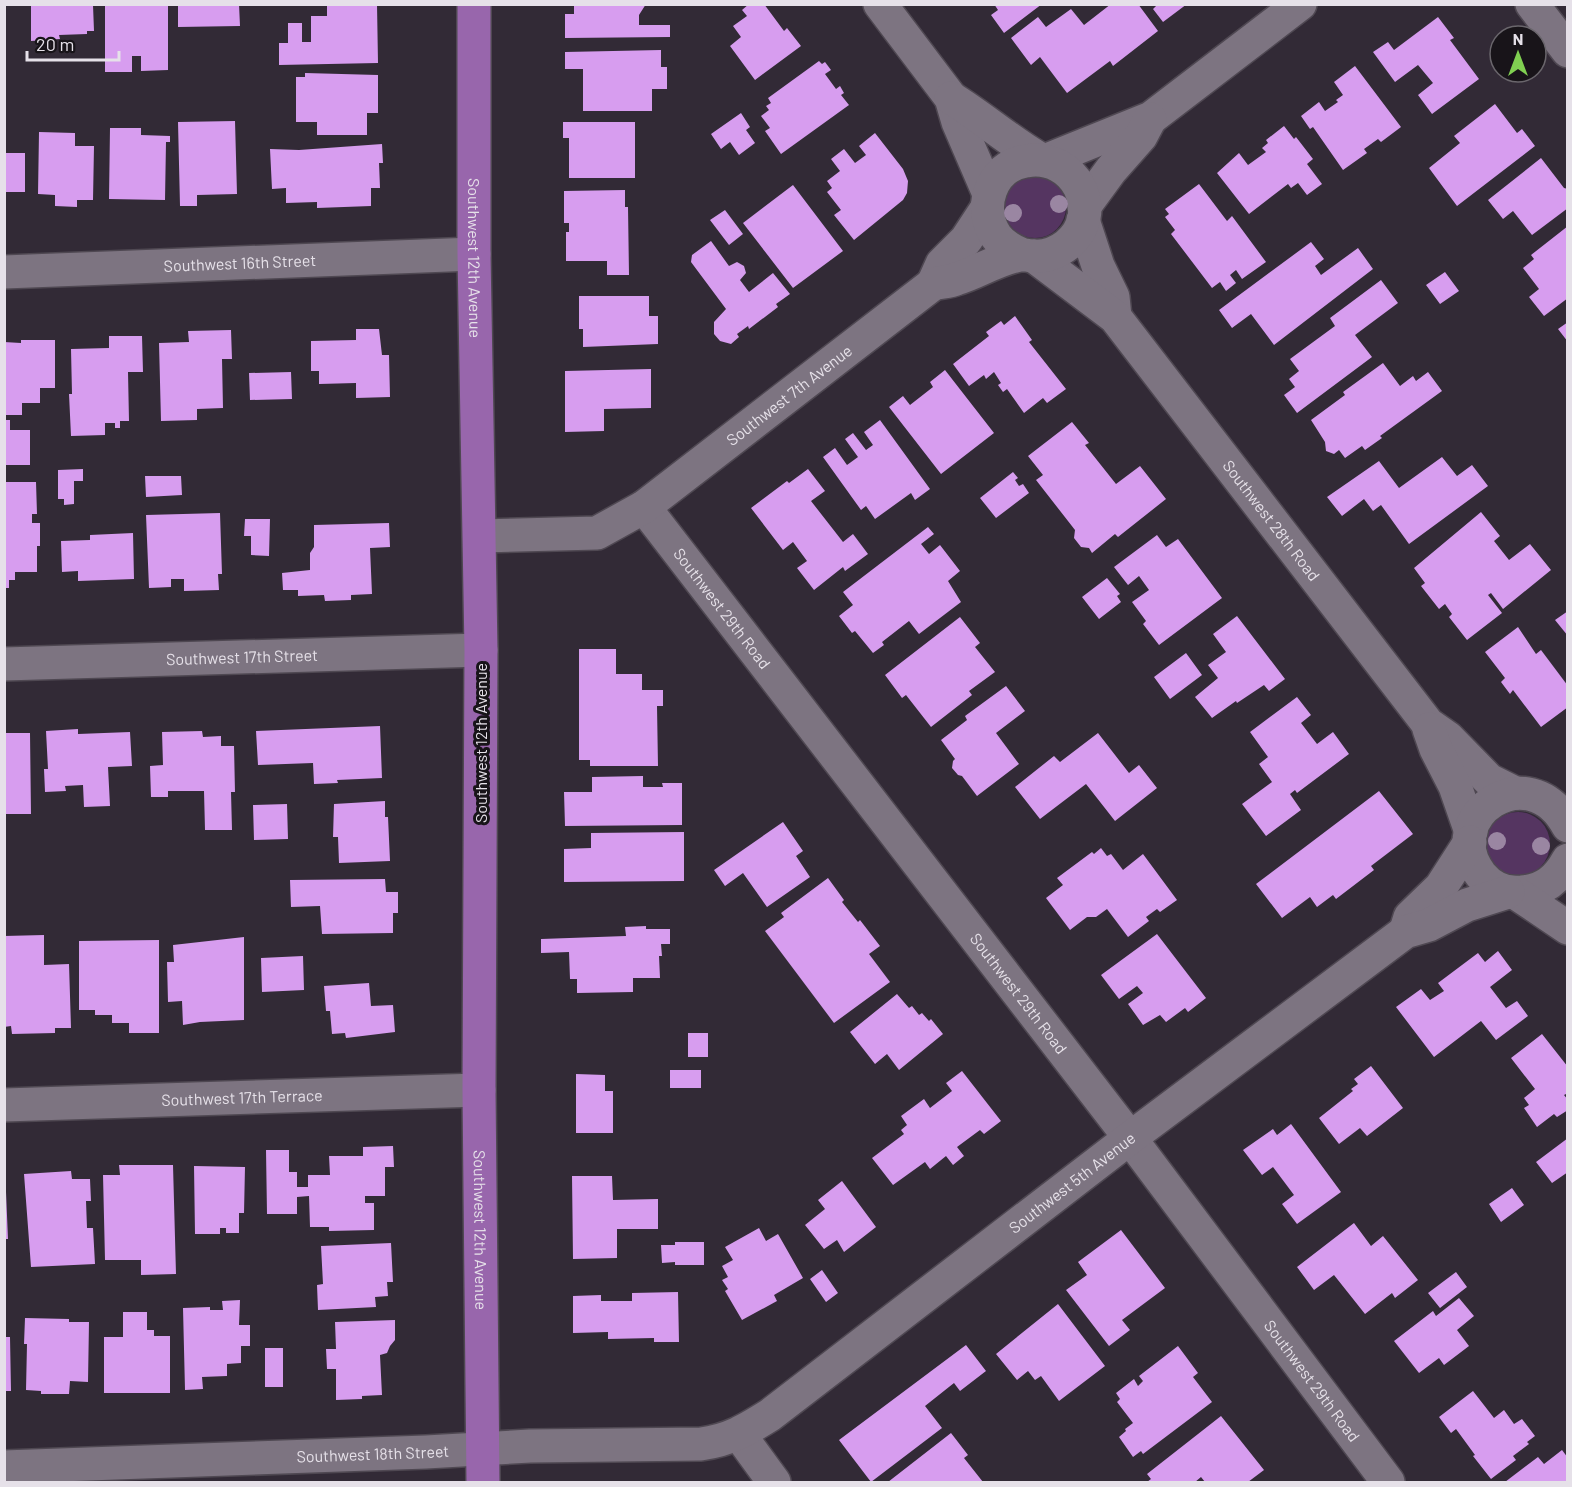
<svg xmlns="http://www.w3.org/2000/svg" width="1572" height="1487" viewBox="0 0 1572 1487" font-family="Barlow,sans-serif">
<style>
.grass{fill:#553561}
.building{fill:#d79def}
.lines{fill:none;stroke-linecap:round;stroke-linejoin:round}
.minor-casing{stroke:#4f4852;stroke-width:36}
.major-casing{stroke:#4f4852;stroke-width:36}
.minor{stroke:#7d7481;stroke-width:33}
.major{stroke:#9866ac;stroke-width:33}
.tree{fill:#9a86a2}
.labels{text-anchor:middle;stroke-width:6;stroke-linejoin:round;paint-order:stroke}
.street-label{font-size:16px;fill:#e6e1e9;stroke:#181419}
</style>
<rect width="100%" height="100%" fill="#322a36"/>
<!-- grass -->
<path class="grass" d="M1004 207a31 31 0 1 1 62 0a31 31 0 1 1-62 0Z
M1486 844a32 32 0 1 1 64 0a32 32 0 1 1-64 0Z"/>
<!-- building -->
<path class="building" d="M31 4 93 5 94 31H87V34L59 35 60 39 31 41Z
M105 4H168V70L141 71V56H132V72H105Z
M178 4H239L240 26 178 27Z
M327 4H377L378 63 279 65V43H288V23H302V42H311V16H327Z
M574 4H646L639 15V25H670V37L565 38V14H574Z
M749 4H764L784 31 787 28 801 46 755 80 730 46 741 37 733 26 747 16 742 10Z
M994 4H1042L1004 33 991 15 998 10Z
M1111 4H1138L1158 31 1113 66 1110 61 1067 93 1040 57 1031 65 1011 38 1038 17 1046 27 1071 9 1084 25Z
M1158 4H1187L1163 22 1153 9Z
M1438 17 1454 38 1450 40 1479 79 1432 114 1418 95 1433 83 1418 65 1395 82 1373 52 1388 42 1394 50Z
M661 50V67H667V89H652V111H583V69H565V52Z
M819 61 822 64 825 62 831 70 825 74 836 89 840 86 844 93 841 95 849 105 781 154 765 131 770 128 761 116 769 110 766 106 771 103 768 98Z
M1355 66 1401 127 1381 142 1378 139 1364 149 1367 153 1343 170 1313 127 1310 129 1301 116 1319 102 1325 111 1338 102 1336 100 1343 95 1334 82Z
M305 73 378 75V113H367V135H317V122H296V77H305Z
M1495 104 1517 133 1522 129 1535 146 1457 206 1429 168 1460 143 1454 136Z
M741 113 750 127 746 130 755 143 739 155 730 142 721 149 711 134Z
M235 121 237 194 197 195V206H180L178 122Z
M563 122H635V178H569V138H563Z
M1284 126 1294 139 1296 137 1313 159 1307 164 1322 184 1307 195 1298 183 1291 188 1288 184 1249 214 1217 173 1239 153 1248 165 1266 152 1262 148 1268 143 1266 140Z
M110 128H141V135L170 136V142H166L165 200 109 199Z
M39 132 75 133V146H94L93 200H77V207L55 206V195L38 194Z
M875 133 903 169 908 181 907 193 903 200 854 240 834 215 841 210 827 192 832 188 827 181 840 171 831 159 844 149 855 163 866 155 859 146Z
M382 144 383 163H379L380 188H371V206L317 208V202L286 203V188L272 189 270 149 299 150Z
M4 153H25V192H4Z
M1541 158 1564 188 1568 189V208L1532 235 1513 211 1503 219 1488 200Z
M1199 184 1227 221 1232 216 1266 262 1242 279 1236 270 1230 275 1236 283 1226 291 1220 282 1212 288 1171 234 1175 230 1165 217 1169 214 1165 209Z
M793 185 843 251 793 288 743 223Z
M625 190V207H628L629 275H607V261H566V232H569V223H564V191Z
M725 210 743 234 729 245 710 220Z
M1568 226V298L1544 316 1529 297 1539 289 1523 268 1534 259 1531 255Z
M711 241 729 266 737 262 744 266 746 273 740 280 749 292 773 273 790 294 776 304 778 307 749 329 748 326 737 334 739 337 731 344 720 341 714 334V322L726 309 691 262 692 255Z
M1311 242 1324 259 1315 266 1321 275 1358 248 1373 269 1274 345 1251 314 1232 328 1219 310Z
M1445 272 1459 291 1440 304 1426 285Z
M1381 280 1398 303 1355 335 1372 357 1297 413 1284 395 1295 387 1289 379 1299 371 1290 359 1335 326 1330 318Z
M579 296H649V316H658V344L583 347V329H579Z
M1015 316 1032 340 1029 342 1066 389 1047 403 1043 398 1024 413 1007 389 1003 392 998 385 1001 383 994 372 986 379 984 375 969 386 953 364 989 336 986 332 1001 321 1004 325Z
M1568 322V342L1558 329Z
M356 329H379L382 355H389L390 397 356 398V383L319 384V371H311V341L356 340Z
M231 330 232 359H222L223 408 197 409V420L161 421 159 343 189 342 188 331Z
M109 336H142L143 372H128L129 421H120V428H115V423H105V435L71 436 69 394H72L71 349 109 348Z
M21 340H55V388H40V403H22V415H4V342L21 343Z
M1383 363 1400 386 1413 376 1416 381 1428 372 1442 391 1380 436 1382 438 1365 450 1362 446 1345 458 1339 450 1334 454 1326 451 1325 442 1311 420 1345 395 1343 392Z
M651 369V408L604 409V431L565 432V371Z
M945 370 994 433 941 474 889 407 903 396 910 405 933 387 930 382Z
M291 372 292 399 250 400 249 373Z
M4 420H10V430H30V465H4Z
M880 420 930 489 915 500 911 493 875 519 866 506 861 510 823 457 835 448 847 465 858 457 845 439 853 433 866 450 873 445 864 432Z
M1072 422 1089 443 1085 445 1116 484 1140 466 1166 499 1118 537 1115 534 1092 553 1089 548 1081 547 1074 538 1075 530 1036 480 1043 475 1028 456Z
M1442 457 1457 476 1472 465 1488 486 1409 544 1381 505 1373 511 1364 499 1342 516 1327 497 1379 461 1399 488Z
M83 469V481H74V504L64 505V499H58V470Z
M808 469 825 491 811 501 843 542 853 534 868 554 845 571 843 567 814 590 797 568 807 561 793 542 783 550 751 508 787 481 789 483Z
M1013 472 1018 478 1015 480 1019 486 1023 484 1029 493 996 518 980 498Z
M145 476H181L182 495 146 497Z
M6 482H36L37 514H32V523H40V546H37V572H15V580H9V588H4Z
M1481 512 1500 536 1494 541 1509 560 1530 544 1551 570 1503 609 1491 593 1488 595 1502 613 1467 640 1449 617 1452 614 1445 604 1439 609 1421 586 1425 583 1414 568Z
M220 513 222 574H218L219 590 184 591V579H171V587L149 588 146 515Z
M245 519H270L269 556 251 555V536H244Z
M389 523 390 547 370 548 372 594 351 595V600L325 601 324 595 298 596V590H283L282 573 310 570V553L314 547V525Z
M928 527 934 534 921 544 929 554 940 545 960 571 948 581 961 602 919 634 909 621 882 642 884 645 873 653 855 631 852 633 839 616 853 605 843 592Z
M133 533 134 579 78 581V571L62 572 61 541 90 540V535Z
M1157 535 1166 547 1178 539 1222 598 1159 645 1143 624 1146 621 1132 602 1149 590 1139 576 1128 585 1114 567Z
M1107 578 1120 594 1117 596 1121 602 1099 619 1082 597Z
M1568 611V636L1555 620Z
M1237 616 1285 679 1269 691 1264 685 1237 703 1236 701 1212 718 1195 697 1218 678 1208 665 1226 652 1213 634Z
M960 617 980 643 975 647 995 672 969 691 972 695 931 727 906 695 902 698 885 675Z
M1518 627 1536 654 1541 650 1568 686V707L1541 727 1513 690 1510 694 1501 682 1505 678 1485 652Z
M579 649H616V674H642V690H663V706H657L658 766H590V760H579Z
M1186 653 1202 675 1170 699 1154 677Z
M1006 686 1025 711 996 733 1019 764 977 796 962 776 958 775 952 768 953 761 955 759 941 740 967 720 965 716Z
M1297 697 1311 715 1301 723 1317 744 1333 732 1349 754 1297 793 1295 790 1290 794 1301 810 1266 836 1242 804 1272 782 1259 764 1268 757 1250 732Z
M380 726 382 778 337 780 338 783 314 784 313 763 258 765 256 731Z
M78 729V734L130 732 132 766 108 767 110 806 84 807 83 785 65 786 66 791 45 792 44 769H48L46 731Z
M202 731 203 737 221 736V746H234L235 792H231L232 830H205L204 791H168V797H151L150 766 163 765 162 732Z
M4 733H30L31 814H4Z
M1098 733 1129 773 1139 765 1157 788 1115 821 1086 784 1040 819 1015 787 1054 756 1060 762Z
M643 776V787H663L662 783H682V825L565 826 564 792H592V777Z
M1379 791 1413 834 1371 866 1374 870 1336 899 1333 895 1317 907 1310 897 1282 918 1256 884Z
M385 801V817H388L390 861 339 863 338 837H333L334 804Z
M287 804 288 839 254 840 253 805Z
M783 822 803 851 796 856 810 877 767 907 743 873 725 886 714 870Z
M684 832V881L564 882V849L591 848V833Z
M1101 848 1107 856 1111 854 1123 870 1143 854 1177 900 1160 912 1157 909 1146 917 1149 921 1128 937 1107 909 1096 917H1087L1070 930 1046 898 1063 885 1057 878 1092 852 1094 854Z
M828 878 844 900 842 902 858 922 860 920 880 946 869 954 890 982 834 1023 765 931 784 917 781 913Z
M385 879 386 892H398V913H393V933L322 934 320 906 291 907 290 880Z
M646 926V929H670V944H661L662 956H659L660 978H633V992L577 993V979H570L569 952 541 953V939L626 936 625 927Z
M1157 934 1206 998 1188 1012 1185 1008 1166 1022 1160 1015 1143 1025 1128 1004 1143 993 1137 986 1119 999 1101 975Z
M44 935V965L69 964 71 1028H55V1033L12 1034 11 1026 4 1027V936Z
M244 937V1020L200 1022 183 1025 182 1001 168 1002 167 962H174L173 945Z
M159 940V1033H129V1023H112V1015H95V1010H79V941Z
M1498 951 1512 970 1490 987 1506 1008 1517 1001 1528 1016 1496 1040 1481 1021 1434 1057 1396 1007 1421 989 1430 1000 1444 991 1438 983 1478 953 1485 962Z
M303 956 304 990 262 992 261 958Z
M369 983 371 1006 393 1005 395 1032 346 1038 345 1033 332 1034 330 1011H326L324 986Z
M897 994 909 1008 912 1006 919 1015 922 1013 929 1021 931 1019 943 1034 899 1070 887 1054 875 1064 850 1032Z
M688 1033H708V1057H688Z
M1542 1034 1568 1067V1093L1564 1095 1568 1100V1110L1557 1117 1554 1114 1537 1127 1524 1108 1529 1105 1524 1098 1535 1089 1511 1058Z
M1371 1066 1403 1108 1367 1136 1360 1128 1339 1144 1319 1118 1353 1091 1351 1089 1358 1084 1354 1079Z
M670 1070H701V1088H670Z
M962 1071 1001 1121 984 1134 980 1130 957 1147 964 1156 953 1165 946 1156 930 1169 925 1162 893 1185 872 1158 904 1134 901 1130 907 1125 901 1116 924 1099 930 1108 952 1091 946 1083Z
M576 1074 605 1075V1091H613V1133H576Z
M1291 1124 1341 1192 1297 1224 1282 1204 1294 1195 1273 1167 1262 1175 1243 1150 1273 1129 1277 1135Z
M1568 1138V1172L1552 1183 1536 1162Z
M393 1146 394 1167H385V1196H365V1203H374V1230L329 1231V1227H310L309 1196 297 1197V1214H267L266 1150H289V1172H297V1187H308V1175H330L329 1156H363V1147Z
M119 1165H173L176 1274 141 1275V1260H105L103 1175H120Z
M194 1166 245 1167 244 1213H239V1233H226V1228H220V1234H195Z
M71 1171 72 1179H90L91 1201H86L87 1228H93L95 1264 31 1267 24 1174Z
M572 1176H612L613 1200 658 1199V1229H617V1258L573 1259Z
M842 1181 876 1227 844 1252 837 1240 824 1249 805 1225 825 1209 818 1200Z
M1512 1188 1524 1205 1501 1222 1489 1204Z
M4 1192H6L8 1239H4Z
M1354 1223 1371 1246 1383 1236 1418 1280 1395 1298 1392 1293 1365 1314 1334 1275 1314 1290 1297 1267Z
M759 1228 766 1241 778 1234 803 1278 774 1295 777 1301 742 1320 725 1291 728 1289 722 1280 728 1277 722 1266 733 1260 725 1247Z
M1121 1230 1165 1288 1122 1320 1130 1330 1109 1346 1066 1290 1087 1275 1078 1262Z
M675 1242H704V1265H675V1262L662 1263 661 1245H675Z
M391 1243 393 1282H387L388 1296 375 1297 376 1307 318 1310 317 1285 323 1284 321 1246Z
M822 1270 838 1293 826 1302 810 1279Z
M1456 1272 1467 1287 1440 1308 1428 1293Z
M678 1292 679 1342H654V1338L608 1339V1332L573 1333V1296L601 1295V1301H632V1293Z
M1459 1298 1474 1316 1457 1330 1469 1346 1444 1365 1439 1358 1419 1373 1394 1341 1433 1311 1436 1316Z
M240 1300 239 1325H250V1346H241V1363L227 1364V1376L202 1377 203 1389 185 1390 183 1308 210 1307V1310H223L222 1301Z
M1058 1304 1105 1366 1059 1401 1041 1376 1035 1380 1028 1371 1017 1380 996 1354Z
M123 1312H147V1330H154V1336H170V1393H104V1337H123Z
M25 1318 69 1319V1322H89L88 1382 70 1381 69 1394H41V1391L26 1390 27 1344H24Z
M395 1320V1340L390 1346 387 1353 380 1355 382 1395 362 1396V1399L336 1400V1369H327L326 1349H336L335 1322Z
M4 1337H10L11 1391H4Z
M966 1345 986 1371 960 1391 954 1383 925 1406 942 1428 871 1482 839 1440Z
M1178 1346 1198 1373 1193 1377 1212 1402 1143 1454 1141 1451 1133 1457 1119 1437 1126 1431 1125 1429 1133 1423 1117 1402 1120 1399 1116 1393 1134 1379 1138 1386 1143 1381 1139 1376Z
M265 1348H283V1387H265Z
M1473 1391 1494 1418 1504 1410 1514 1424 1522 1419 1535 1436 1527 1442 1529 1444 1513 1456 1516 1460 1491 1479 1473 1456 1475 1455 1456 1429 1451 1433 1439 1417Z
M1221 1416 1264 1470 1248 1482H1209L1207 1481 1205 1482 1201 1477 1195 1482H1147L1151 1479 1147 1474Z
M951 1433 968 1455 964 1458 983 1482H888Z
M1562 1450 1568 1458V1482H1505L1538 1457 1544 1464Z"/>
<g class="lines">
<defs>
<g id="minor">
<path d="M880 4 951 98 958 122 989 194"/>
<path d="M1532 4 1568 51"/>
<path d="M951 98C982 117 1009 141 1040 159"/>
<path d="M1047 160 1151 118 1300 4"/>
<path d="M1084 207 1111 170 1141 136 1150 119"/>
<path d="M1083 220 1098 266 1113 297 1115 317"/>
<path id="s1" d="M1034 256 1115 317 1428 724 1448 738 1489 780 1515 793"/>
<path id="s2" d="M4 272 474 254"/>
<path d="M933 284 942 264 966 240 987 208"/>
<path id="s3" d="M644 507 1130 1138 1388 1482"/>
<path id="s4" d="M480 536 597 533 644 507 933 284C941 282 949 282 956 279 977 273 997 259 1020 255 1024 254 1029 256 1033 256 1046 257 1058 252 1067 245 1107 212 1074 152 1026 161 991 166 977 208 996 236 1002 245 1012 250 1021 254"/>
<path id="s5" d="M4 664 481 650"/>
<path d="M1429 729 1436 749 1455 786 1471 832"/>
<path d="M1568 826C1529 753 1436 817 1481 875 1491 887 1506 894 1522 892 1544 890 1557 880 1568 860"/>
<path d="M1516 893 1568 928"/>
<path d="M1406 930 1410 917 1441 887 1470 842"/>
<path id="s6" d="M4 1105 479 1090"/>
<path d="M739 1434 774 1482"/>
<path id="s7" d="M4 1467 426 1452 530 1446 701 1444C730 1440 746 1430 770 1415L1130 1138 1405 932 1429 925 1467 905 1508 892"/>
</g>
<g id="major">
<path id="s8" d="M474 4V254L481 650 479 1090 483 1482"/>
</g>
</defs>
<!-- minor casing -->
<use href="#minor" class="minor-casing"/>
<!-- major casing -->
<use href="#major" class="major-casing"/>
<!-- minor -->
<use href="#minor" class="minor"/>
<!-- major -->
<use href="#major" class="major"/>
</g>
<!-- trees -->
<g class="tree">
<circle cx="1059" cy="204" r="9"/>
<circle cx="1013" cy="213" r="9"/>
<circle cx="1497" cy="841" r="9"/>
<circle cx="1541" cy="846" r="9"/>
</g>
<g class="labels">
<!-- street labels -->
<g class="street-label">
<text dy="6" stroke="none"><textPath href="#s8" startOffset="254">Southwest 12th Avenue</textPath></text>
<text dy="6" stroke="none"><textPath href="#s2" startOffset="236">Southwest 16th Street</textPath></text>
<text dy="6" stroke="none"><textPath href="#s4" startOffset="354">Southwest 7th Avenue</textPath></text>
<text dy="6" stroke="none"><textPath href="#s1" startOffset="358">Southwest 28th Road</textPath></text>
<text dy="6" stroke="none"><textPath href="#s3" startOffset="128">Southwest 29th Road</textPath></text>
<text dy="6" stroke="none"><textPath href="#s5" startOffset="238">Southwest 17th Street</textPath></text>
<text transform="translate(481 743) rotate(-90)" y="6">Southwest 12th Avenue</text>
<text dy="6" stroke="none"><textPath href="#s3" startOffset="614">Southwest 29th Road</textPath></text>
<text dy="6" stroke="none"><textPath href="#s6" startOffset="238">Southwest 17th Terrace</textPath></text>
<text dy="6" stroke="none"><textPath href="#s7" startOffset="1154">Southwest 5th Avenue</textPath></text>
<text dy="6" stroke="none"><textPath href="#s8" startOffset="1226">Southwest 12th Avenue</textPath></text>
<text dy="6" stroke="none"><textPath href="#s3" startOffset="1100">Southwest 29th Road</textPath></text>
<text dy="6" stroke="none"><textPath href="#s7" startOffset="369">Southwest 18th Street</textPath></text>
</g>
</g>
<!-- border -->
<rect width="1572" height="1487" fill="none" stroke="#e6e1e9" stroke-width="12"/>
<!-- north arrow -->
<g transform="translate(1518 54)"><circle r="28" fill="#181419" stroke="#6a666c" stroke-width="1.5"/>
<path d="M0-4.5L10 22L0 15L-10 22Z" fill="#80d051"/>
<text y="-9" font-size="16" font-weight="bold" text-anchor="middle" fill="#e6e1e9">N</text>
</g>
<!-- scale -->
<path d="M27 51v9h92v-9" fill="none" stroke="#e6e1e9" stroke-width="3"/>
<text x="36" y="51" font-size="18" fill="#e6e1e9" stroke="#181419" stroke-width="4.5" paint-order="stroke">20 m</text>
</svg>
